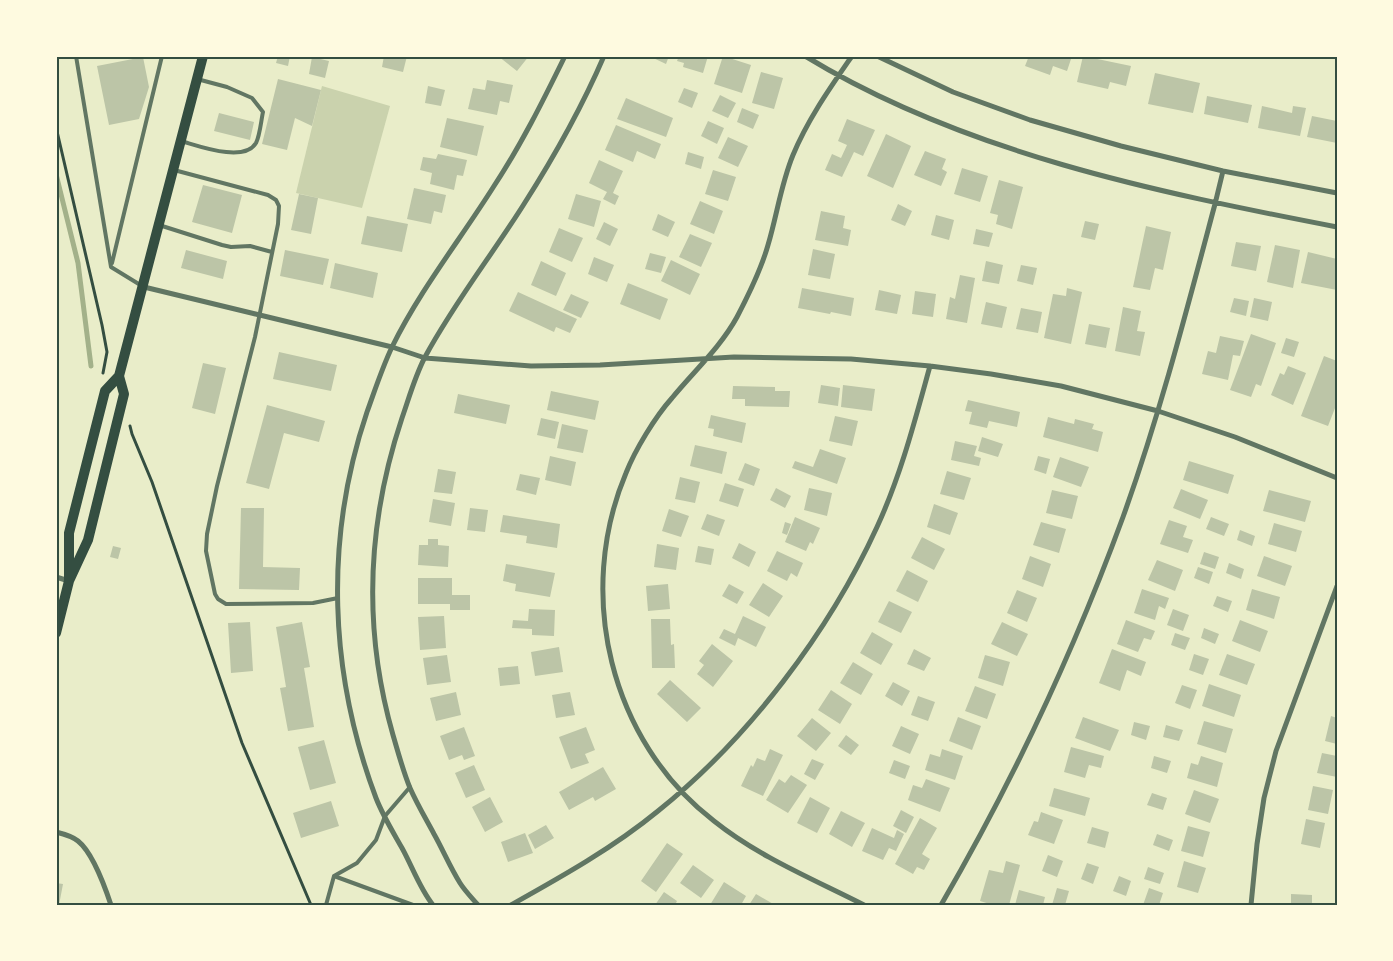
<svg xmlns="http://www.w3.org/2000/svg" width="1393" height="961" viewBox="0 0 1393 961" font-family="Arial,sans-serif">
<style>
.green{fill:#cad2ad}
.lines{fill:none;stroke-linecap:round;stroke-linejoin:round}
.stream{stroke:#a3b18a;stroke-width:5}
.building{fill:#bcc5a7}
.path{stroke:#344e41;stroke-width:3}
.service{stroke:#617663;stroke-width:4}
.minor{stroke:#617663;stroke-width:5}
.secondary{stroke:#344e41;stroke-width:10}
.neatline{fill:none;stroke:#344e41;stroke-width:2}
</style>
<rect width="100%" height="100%" fill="#e9edc9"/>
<!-- green -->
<path class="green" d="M322 86 390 106 362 208 296 193Z"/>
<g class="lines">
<!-- stream -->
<path class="stream" d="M56 174 78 263 91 366"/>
</g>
<!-- building -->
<path class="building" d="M278 56H290L288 66 276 63Z
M384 56H407L403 72 382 67Z
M498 56H529L517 71Z
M649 56H669L666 64Z
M679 56H708L703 73 683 67 684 63 677 61Z
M723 56 751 65 742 93 714 84Z
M1029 56H1072L1067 71 1053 66 1050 75 1025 66Z
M1083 56 1131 66 1126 86 1110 82 1108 89 1077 82Z
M143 57 149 87 139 119 109 125 97 66Z
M312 57 329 61 325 78 309 74Z
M761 72 783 78 774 109 752 103Z
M1155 73 1200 83 1193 113 1148 104Z
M278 79 321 90 312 126 295 118 287 150 262 144Z
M487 80 513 85 509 103 500 101 497 115 468 109 473 88 485 90Z
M428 86 445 90 441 106 425 103Z
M684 88 698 93 692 108 678 102Z
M720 95 736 103 728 118 712 111Z
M1207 96 1252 105 1248 123 1204 114Z
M626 98 673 118 666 137 617 119Z
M1262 106 1292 113 1293 106 1306 108 1300 136 1258 128Z
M742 108 759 115 753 129 737 122Z
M219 113 254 122 250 140 214 131Z
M1312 116 1337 121V143L1307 137Z
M447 118 484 126 477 156 440 147Z
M847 119 875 130 863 156 854 152 842 177 825 170 832 154 841 158 847 145 838 141Z
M708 121 724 128 717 144 701 136Z
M616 125 661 144 655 159 637 151 633 162 605 150Z
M886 134 911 146 893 188 867 176Z
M728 137 748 146 738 167 718 158Z
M925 151 946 159 942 169 947 172 941 186 914 175Z
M688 152 704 157 701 169 685 164Z
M438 154 467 160 463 176 457 175 454 190 430 184 432 173 420 170 423 157 436 159Z
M599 160 623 171 613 193 619 196 615 205 603 199 607 192 589 183Z
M962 168 988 176 980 202 954 194Z
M713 170 736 177 728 201 705 194Z
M999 180 1023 187 1012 229 996 224 998 215 990 213Z
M203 185 242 195 232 233 192 222Z
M414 188 446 195 442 213 434 211 431 224 407 219Z
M299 194 318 198 311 234 291 230Z
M576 194 601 201 594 227 568 219Z
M700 201 723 211 714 234 690 224Z
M898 204 912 211 905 226 891 220Z
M821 211 845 216 843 228 851 230 848 246 815 240Z
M658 214 675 222 668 237 652 230Z
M936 215 954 220 949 240 931 235Z
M367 216 408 224 402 252 361 244Z
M1085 221 1099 224 1095 240 1081 237Z
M604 222 618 229 610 246 596 239Z
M1146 226 1171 232 1163 270 1155 268 1150 290 1133 287Z
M559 228 583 238 572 262 549 252Z
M976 229 993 233 989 247 973 244Z
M690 234 712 243 701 267 679 257Z
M1236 242 1261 246 1256 271 1231 266Z
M1275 245 1300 250 1293 288 1267 282Z
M813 249 835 254 830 279 808 275Z
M186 250 227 261 223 279 181 268Z
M285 250 329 259 323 285 280 276Z
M1308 252 1337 259V290L1301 283Z
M650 253 666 257 661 273 645 269Z
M594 257 614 265 607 282 588 274Z
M671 260 700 274 690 295 661 281Z
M541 261 566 273 556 296 531 285Z
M986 261 1003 265 999 284 982 281Z
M335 263 378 273 373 298 330 288Z
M1021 265 1037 268 1033 285 1017 281Z
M960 275 975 278 967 323 946 319 950 297 955 299Z
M628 283 668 299 660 320 620 304Z
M802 288 854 298 851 316 831 312 830 314 798 308Z
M1067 288 1082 292 1071 344 1044 338 1053 294 1066 296Z
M879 290 901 295 897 314 875 310Z
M915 291 936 294 933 317 912 314Z
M518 292 577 319 570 333 556 327 554 332 509 311Z
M571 294 589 302 581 318 563 310Z
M1234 298 1249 301 1246 316 1230 312Z
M1254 298 1272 302 1268 321 1250 317Z
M986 302 1007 307 1002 328 981 324Z
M1123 307 1141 311 1137 331 1145 332 1140 356 1115 351Z
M1021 308 1042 312 1038 333 1016 329Z
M1089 324 1110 328 1106 348 1085 344Z
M1251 334 1276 343 1261 386 1256 384 1251 397 1230 390Z
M1220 336 1244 341 1240 356 1233 355 1228 380 1202 374 1208 351 1216 353Z
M1286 338 1299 342 1294 357 1281 353Z
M279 352 337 365 331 391 273 379Z
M1324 356 1337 361V403L1328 426 1301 416Z
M203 363 226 368 215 414 192 408Z
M1288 366 1306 373 1293 405 1271 395 1280 373 1284 375Z
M821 385 840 388 838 406 818 403Z
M843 385 875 389 872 411 841 407Z
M733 386 775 387V391H790L789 407 745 406V399H732Z
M551 391 599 401 595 420 547 410Z
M458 394 510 405 506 424 454 413Z
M968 400 1020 412 1017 427 989 421 987 428 969 424 972 412 965 411Z
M267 405 325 421 319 442 284 433 269 489 246 483Z
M711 415 746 423 742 443 713 436 714 429 708 428Z
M835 416 858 421 852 446 829 441Z
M1048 417 1074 424 1075 419 1094 424 1092 429 1103 432 1098 452 1043 437Z
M541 418 559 422 555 439 537 435Z
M562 424 588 430 583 453 557 448Z
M982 437 1003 444 998 457 978 451Z
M955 441 977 446 974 456 981 458 979 466 951 460Z
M695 445 727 452 722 474 690 466Z
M820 449 846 458 837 484 792 468 795 461 813 467Z
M550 456 576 462 571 486 545 480Z
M1038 456 1050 459 1046 474 1034 470Z
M1060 457 1089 467 1081 487 1053 477Z
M1189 461 1234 475 1228 494 1183 480Z
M745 463 760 469 754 486 738 480Z
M438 469 456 472 452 494 434 492Z
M947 471 971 478 964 500 940 494Z
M520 474 540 478 536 495 516 490Z
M680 477 700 482 695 503 675 499Z
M725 483 744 489 738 507 719 501Z
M776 488 791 496 785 508 770 500Z
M809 488 832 493 827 516 804 510Z
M1181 489 1208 500 1200 519 1173 508Z
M1052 490 1078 496 1072 519 1046 513Z
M1269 490 1311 501 1305 522 1263 511Z
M433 499 455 503 451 526 429 522Z
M934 504 958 513 950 535 927 527Z
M241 508H264L263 567 300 568 299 590 239 589Z
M470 508 488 510 485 532 467 530Z
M669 509 689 516 681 537 662 531Z
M707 514 725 520 719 536 701 529Z
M503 515 560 524 557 548 526 543 527 536 500 532Z
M795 517 820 528 813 544 810 542 806 551 785 542Z
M1211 517 1229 524 1224 536 1206 529Z
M1169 520 1187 526 1183 537 1193 540 1188 553 1160 544Z
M785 522 791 524 787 535 782 533Z
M1041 522 1066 529 1059 553 1033 545Z
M1274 523 1302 531 1296 552 1268 544Z
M1240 530 1255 536 1252 546 1237 540Z
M922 537 945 549 934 570 911 558Z
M428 539H438V545L449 546 448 567 418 565 419 545H428Z
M739 543 756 552 749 567 732 558Z
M657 544 679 548 676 570 654 567Z
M113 546 121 548 118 559 110 557Z
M698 546 714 549 711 565 695 562Z
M777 551 803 563 797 577 791 573 787 581 767 571Z
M1204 552 1219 557 1215 569 1200 564Z
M1030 556 1051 564 1043 587 1022 579Z
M1264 556 1292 566 1285 586 1257 576Z
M1157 560 1183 570 1175 591 1148 580Z
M1229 563 1244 569 1241 579 1226 573Z
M506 564 555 573 550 597 515 591 516 584 503 581Z
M1198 567 1213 572 1209 584 1194 578Z
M907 570 928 581 918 602 896 591Z
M418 578H452V595H470V610H450V604H418Z
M763 583 783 596 769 617 749 605Z
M668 584 670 609 648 611 646 586Z
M729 584 744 592 737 604 722 596Z
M1142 589 1169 598 1165 609 1159 606 1155 620 1134 613Z
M1252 589 1280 597 1274 619 1246 610Z
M1017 590 1037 598 1027 622 1007 613Z
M1217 596 1232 601 1228 612 1213 606Z
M889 601 912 612 901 633 878 622Z
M529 609 555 610 554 636 532 635V629L512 628 513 620 528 621Z
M1173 609 1189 615 1183 631 1167 625Z
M444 616 446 648 420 650 418 617Z
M743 616 766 627 756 647 738 638 735 646 719 638 724 629 735 634Z
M651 619H670L671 645 674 644 675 668H652Z
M1126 620 1155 631 1151 640 1144 638 1138 652 1117 644Z
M1240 620 1268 631 1260 652 1232 641Z
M250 622 253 671 231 673 228 623Z
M302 622 310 667 304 668 314 727 288 731 280 688 286 687 276 627Z
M1002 622 1028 634 1017 656 991 644Z
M1204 628 1219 634 1215 644 1201 638Z
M872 632 893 644 881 665 860 653Z
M1175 633 1190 638 1185 650 1171 645Z
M712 644 733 661 713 687 697 674 704 665 699 661Z
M559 647 563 672 535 676 531 652Z
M914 649 931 658 924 671 907 664Z
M1112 649 1146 662 1141 676 1127 670 1120 691 1099 683Z
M1194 654 1209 659 1203 675 1189 670Z
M1227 654 1255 664 1247 685 1219 675Z
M447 655 451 682 427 685 423 658Z
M985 655 1010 662 1003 686 978 678Z
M853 662 873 674 861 695 840 683Z
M518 666 520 684 500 686 498 668Z
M670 680 701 708 687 722 657 694Z
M893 682 910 691 902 706 885 696Z
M1209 684 1241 695 1234 717 1202 706Z
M1182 685 1197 690 1190 709 1175 703Z
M975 686 996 694 987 719 965 711Z
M831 690 852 704 840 724 818 710Z
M456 692 461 715 436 721 430 698Z
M570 692 575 715 556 718 552 695Z
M918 696 935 702 928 721 911 715Z
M1331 716 1337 718V744L1325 741Z
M958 717 981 726 972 750 949 741Z
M1083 717 1119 730 1110 751 1075 738Z
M812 718 831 733 816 751 797 736Z
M1204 721 1233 729 1226 753 1197 744Z
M1134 722 1150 726 1146 740 1131 735Z
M1166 725 1183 730 1179 741 1163 737Z
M901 726 919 734 910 754 892 746Z
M464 727 475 756 464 760 462 755 449 760 440 736Z
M586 727 595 750 585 754 589 763 571 769 559 737Z
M846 735 859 745 851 755 838 746Z
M324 740 336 783 310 790 298 747Z
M1071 747 1104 756 1101 768 1089 765 1085 778 1064 772Z
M770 749 783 755 763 796 741 786 751 765 753 767 757 758 765 761Z
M942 749 963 756 955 780 925 770 930 754 940 757Z
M1322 753 1337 756V777L1317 773Z
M1154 756 1171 761 1167 773 1151 768Z
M1201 756 1223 763 1217 787 1187 778 1191 763 1198 765Z
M812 759 824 764 815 780 804 774Z
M894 760 910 766 905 779 889 773Z
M474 765 485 790 466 798 455 773Z
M603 767 616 789 595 801 593 797 569 810 559 792Z
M791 775 807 785 788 813 766 800 779 779 785 783Z
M926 779 950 788 940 812 908 800 913 785 922 788Z
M1313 786 1333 790 1328 814 1308 810Z
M1054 788 1090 798 1085 816 1049 806Z
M1194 790 1219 799 1210 823 1185 814Z
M1152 793 1167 798 1163 810 1147 805Z
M490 797 503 822 485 832 472 807Z
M810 797 830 808 817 833 797 823Z
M331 801 339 826 301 838 293 813Z
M901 810 914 817 906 833 893 826Z
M841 811 865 823 852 847 829 834Z
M1041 812 1063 820 1054 844 1028 835 1034 821 1038 822Z
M920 818 937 828 922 854 930 859 924 870 917 867 913 874 895 864Z
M1306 819 1325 823 1320 848 1301 844Z
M546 825 554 838 535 849 528 835Z
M1188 826 1210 832 1203 857 1181 851Z
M1092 827 1109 832 1105 848 1087 843Z
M872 828 894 838 897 830 904 834 896 851 889 848 883 860 862 851Z
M525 833 533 853 508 862 501 842Z
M1157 834 1173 840 1169 851 1153 845Z
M667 843 683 854 656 892 641 881Z
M1048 855 1063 861 1057 877 1042 871Z
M1006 861 1020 865 1009 905H993L980 901 989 870 1003 873Z
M1184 861 1206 868 1198 893 1177 887Z
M1087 863 1099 867 1093 884 1081 879Z
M693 865 714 880 701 898 680 883Z
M1148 867 1164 873 1160 884 1144 879Z
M1119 876 1131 881 1126 896 1113 891Z
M724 882 746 896 741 905H710Z
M56 883 63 884 59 905H56Z
M1057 888 1069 891 1065 905H1052Z
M1149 888 1163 893 1159 905H1143Z
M1019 890 1045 897 1043 905H1015Z
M664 892 677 901 675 905H655Z
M756 894 775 905H749Z
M1291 894 1312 895V905H1291Z"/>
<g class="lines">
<!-- path -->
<path class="path" d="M56 127 102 325 107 352 103 373
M130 426 132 434 152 482 242 743 311 905"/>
<!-- service -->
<path class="service" d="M76 56 111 267 142 286
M181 141C199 146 244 163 256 143 260 135 261 121 263 112L252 98 227 87 197 79
M174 170 268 195 276 200 279 206 278 224 255 337 217 486 207 534 206 551 215 594 218 599 226 604 313 603 338 598
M159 225 222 245 231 247 250 246 272 252
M112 263 162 56
M334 876 413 905
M326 905 334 876 357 863 376 840 385 816 410 787"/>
<!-- minor -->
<path class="minor" d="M805 56C964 153 1156 192 1337 227
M852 56C830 88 808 119 793 155 781 184 777 215 768 245 761 270 749 294 737 317 720 348 694 371 672 398 655 417 635 450 626 473 575 594 610 741 714 821 759 857 813 879 864 905
M877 56 953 92 1030 120 1121 146 1223 171 1337 193
M144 287 392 347 425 358 531 366 600 365 734 357 851 359 930 366 991 374 1061 386 1158 411 1235 437 1337 478
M56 577 69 581
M56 832C64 834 72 836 78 841 93 853 105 887 111 905
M433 905C420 889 412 866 402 848 393 832 383 816 376 798 329 673 324 539 367 412 375 390 382 368 392 347 420 290 460 240 494 186 521 145 543 101 565 56
M478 905C472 898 465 891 460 883 450 867 443 850 434 834 426 819 417 804 410 788 403 771 398 752 393 735 362 627 367 523 402 418 409 398 415 376 425 357 454 303 492 255 524 204 554 157 582 107 604 56
M511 905C561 877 613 848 658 811 748 739 829 632 877 527 901 475 915 420 930 366
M941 905C1013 781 1074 651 1123 517 1160 414 1187 309 1215 204L1223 171
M1251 905 1257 844 1264 798 1276 751 1337 586"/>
<!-- secondary -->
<path class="secondary" d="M69 581V533L105 391 119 376 203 56
M56 633 69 581 88 540 124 394 119 376"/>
</g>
<!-- border -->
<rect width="1393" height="961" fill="none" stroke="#fefae0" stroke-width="115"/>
<rect x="58" y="58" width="1278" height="846" class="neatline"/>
</svg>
